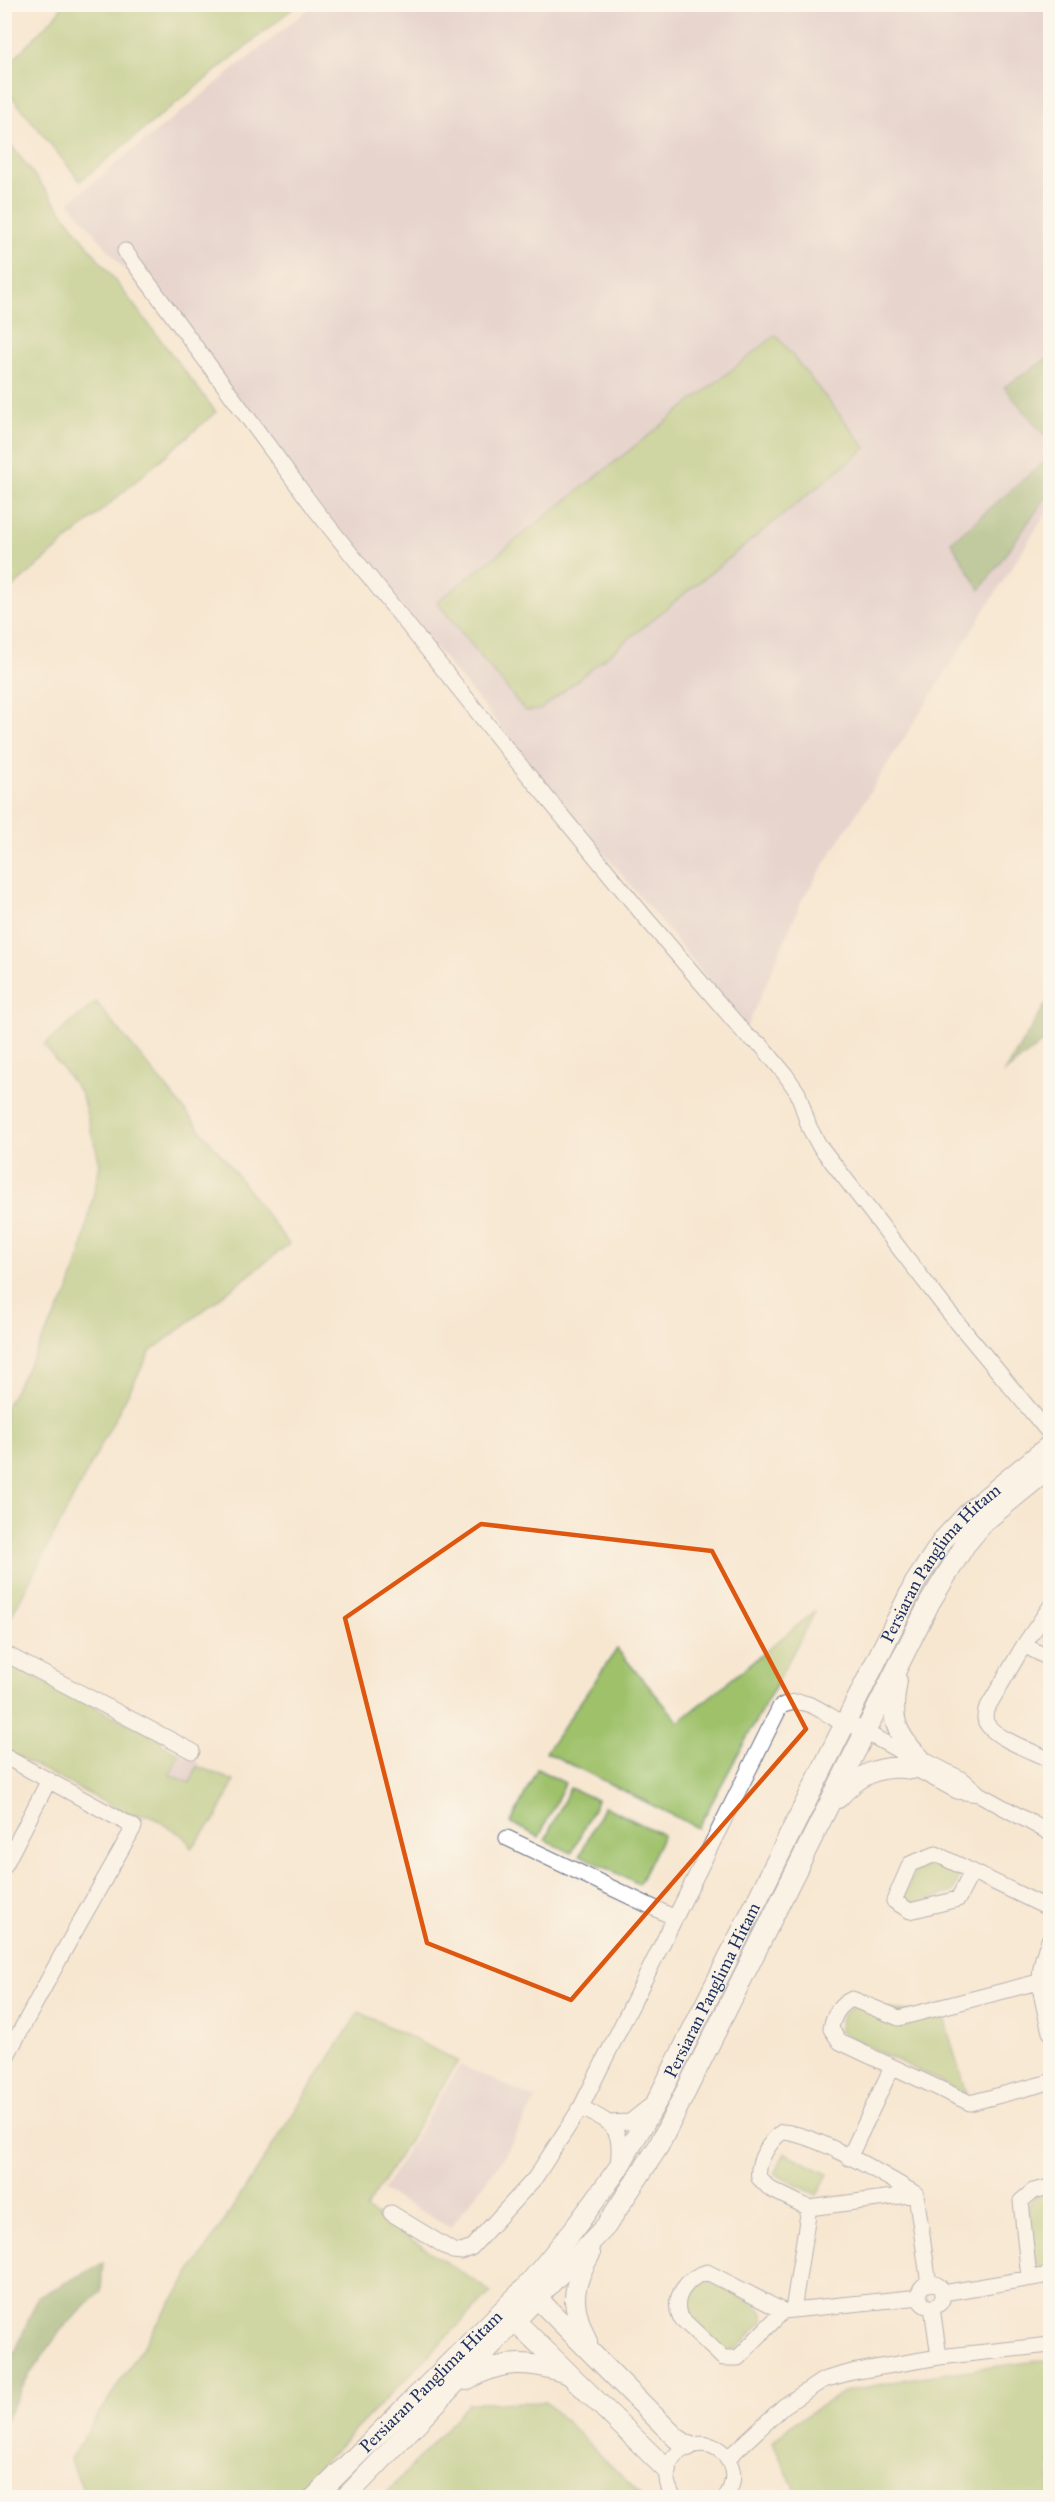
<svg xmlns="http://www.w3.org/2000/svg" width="1055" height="2502" viewBox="0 0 1055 2502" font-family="'IM FELL Great Primer',serif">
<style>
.industrial{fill:#d2bdc8}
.green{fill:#9fc16a;stroke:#5d7864;stroke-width:1.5}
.forest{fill:#7fa75e;stroke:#4d6b5e;stroke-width:1.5}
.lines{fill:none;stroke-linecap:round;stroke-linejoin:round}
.minor-casing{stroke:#686f86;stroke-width:17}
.major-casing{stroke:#686f86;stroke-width:22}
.minor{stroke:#fff;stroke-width:15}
.major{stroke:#fff;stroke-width:20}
.marked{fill:none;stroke:#de5710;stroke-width:4.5;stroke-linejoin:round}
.labels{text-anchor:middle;stroke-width:5;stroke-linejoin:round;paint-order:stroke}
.street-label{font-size:18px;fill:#1b2f5e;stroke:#fbf7ec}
</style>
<rect width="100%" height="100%" fill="#fbf7ec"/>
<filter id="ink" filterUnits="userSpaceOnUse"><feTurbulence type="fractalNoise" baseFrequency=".0167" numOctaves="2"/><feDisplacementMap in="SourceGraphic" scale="12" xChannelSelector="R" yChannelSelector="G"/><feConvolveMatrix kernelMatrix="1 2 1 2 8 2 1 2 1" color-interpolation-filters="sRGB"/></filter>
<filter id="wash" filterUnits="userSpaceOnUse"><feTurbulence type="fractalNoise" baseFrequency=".008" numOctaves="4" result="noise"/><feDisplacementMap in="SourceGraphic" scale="24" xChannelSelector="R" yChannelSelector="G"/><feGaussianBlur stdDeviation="1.35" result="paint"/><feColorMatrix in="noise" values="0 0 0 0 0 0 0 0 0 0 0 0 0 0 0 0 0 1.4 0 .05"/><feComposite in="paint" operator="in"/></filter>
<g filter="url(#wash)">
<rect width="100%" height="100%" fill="#f7e7d1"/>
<!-- industrial -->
<path class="industrial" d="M314 5H1050V507L802 900 747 1027 69 202Z
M179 1753 199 1762 190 1783 170 1775Z
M460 2065 536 2099 504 2157 451 2227 382 2191Z"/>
<!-- green -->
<path class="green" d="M63 4H297V5L80 181 5 88V68L57 14Z
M4 136 216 412 5 594H4Z
M776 335 866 448 540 710 525 711 437 602Z
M96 1002 227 1162 289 1244 150 1352 5 1628V1408L68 1293 81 1252 100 1164 81 1093 44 1045Z
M816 1610 698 1828 546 1752 617 1649 679 1722Z
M12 1666 162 1740 161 1744 179 1753 170 1775 190 1783 197 1766 234 1781 217 1817 191 1848 185 1837 149 1815H129L5 1750V1673Z
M537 1769 565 1783 539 1837 511 1823Z
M570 1788 597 1800 572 1853 545 1840Z
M604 1806 663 1835 639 1884 580 1855Z
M937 1861 954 1868 960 1875 953 1892 912 1904 903 1900 915 1871Z
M854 2006 943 2014 966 2094 841 2033C836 2020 843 2012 854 2006Z
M359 2012 458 2061 366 2209 491 2292 289 2497H86L70 2459Z
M785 2153 828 2174 817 2195 774 2174Z
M1050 2194V2271H1044L1036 2263 1027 2208 1034 2198Z
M707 2280 756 2304 763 2313V2322L736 2349 727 2353 683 2310C686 2293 691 2284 707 2280Z
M1050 2359V2497H798L773 2442 790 2425 844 2392 906 2379Z
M546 2402 643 2497H383L469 2403Z"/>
<!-- forest -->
<path class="forest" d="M1050 357V442L1004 387Z
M1050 457V492L980 590 951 542Z
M1050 997V1037L1003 1074Z
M103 2263 101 2292 61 2330 28 2377 5 2421V2376L38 2297Z"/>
</g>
<g filter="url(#ink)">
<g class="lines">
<defs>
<path id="minor" d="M125 251 315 509 511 754 644 916 747 1036 761 1045 785 1074 798 1093 809 1127 819 1145 947 1310 1050 1434
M1050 1607 1024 1645 986 1710C985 1716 984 1720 987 1724 996 1739 1035 1752 1050 1760
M1024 1645 1050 1659
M4 1653 192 1751
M845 1721 907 1755 920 1758 963 1780 979 1794 1050 1833
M4 1756 134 1827 66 1947 4 2061
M905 1763 957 1791 979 1794
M507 1838 675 1918
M4 1867 49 1780
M972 1872 958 1899 910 1911 894 1901 910 1864 936 1854 1050 1909
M1050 1938C1033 1977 1041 1993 1050 2032
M1050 1979 899 2018 852 1999C839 2005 833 2015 831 2029L840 2042 970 2103 1050 2082
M581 2107C612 2125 623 2125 618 2164
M609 2123 630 2122 649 2107
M782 2132C814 2133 886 2176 916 2194L809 2208 770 2189 759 2178C756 2162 770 2141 782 2132Z
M849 2158 892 2067
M916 2194 929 2284
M391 2213 453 2251 462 2252 471 2248 535 2178 581 2107 780 1707C803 1693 823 1712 843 1724
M707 2272 783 2311 738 2358H723L680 2317C671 2297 688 2277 707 2272Z
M1029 2278 1021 2201 1033 2191 1050 2187
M919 2295a12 12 0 1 1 24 0a12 12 0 1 1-24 0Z
M943 2293 1050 2275
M932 2307 939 2357
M793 2310 809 2208
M783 2311 920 2297
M727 2459 784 2406 823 2380 852 2372 939 2357 1050 2345
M674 2498C645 2453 714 2421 731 2466 735 2477 732 2488 725 2498"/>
<g id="major">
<path d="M897 1681C890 1716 894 1734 920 1758"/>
<path d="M838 1798C859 1774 880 1764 912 1769"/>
<path d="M530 2291 676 2438 688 2446"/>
<path d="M507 2313 667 2470"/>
<path d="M587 2342C571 2306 570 2289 590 2254"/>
<path d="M466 2380C502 2360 527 2360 566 2373"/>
<path id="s1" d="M314 2498 526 2287 574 2229 617 2170 658 2099 915 1583 943 1540 972 1509 1050 1445"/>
<path d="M345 2498 606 2226 658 2147 930 1602 965 1545 985 1521 1050 1468"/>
</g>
</defs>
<!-- minor casing -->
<use href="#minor" class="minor-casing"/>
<!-- major casing -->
<use href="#major" class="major-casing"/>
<!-- minor -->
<use href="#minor" class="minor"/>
<!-- major -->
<use href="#major" class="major"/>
</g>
</g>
<!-- marked area -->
<path d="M0 0H1055V2502H0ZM481 1524 712 1551 806 1729 571 2000 427 1943 345 1618Z" fill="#f7e7d1" fill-opacity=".55" fill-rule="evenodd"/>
<path class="marked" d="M481 1524 712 1551 806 1729 571 2000 427 1943 345 1618Z"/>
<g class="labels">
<!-- street labels -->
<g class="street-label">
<text dy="6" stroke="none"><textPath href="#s1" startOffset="1137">Persiaran Panglima Hitam</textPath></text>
<text dy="6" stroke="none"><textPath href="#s1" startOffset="651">Persiaran Panglima Hitam</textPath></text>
<text dy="6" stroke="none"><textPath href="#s1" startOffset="165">Persiaran Panglima Hitam</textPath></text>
</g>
</g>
<!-- margin -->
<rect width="1055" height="2502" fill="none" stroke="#fbf7ec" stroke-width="24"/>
</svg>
